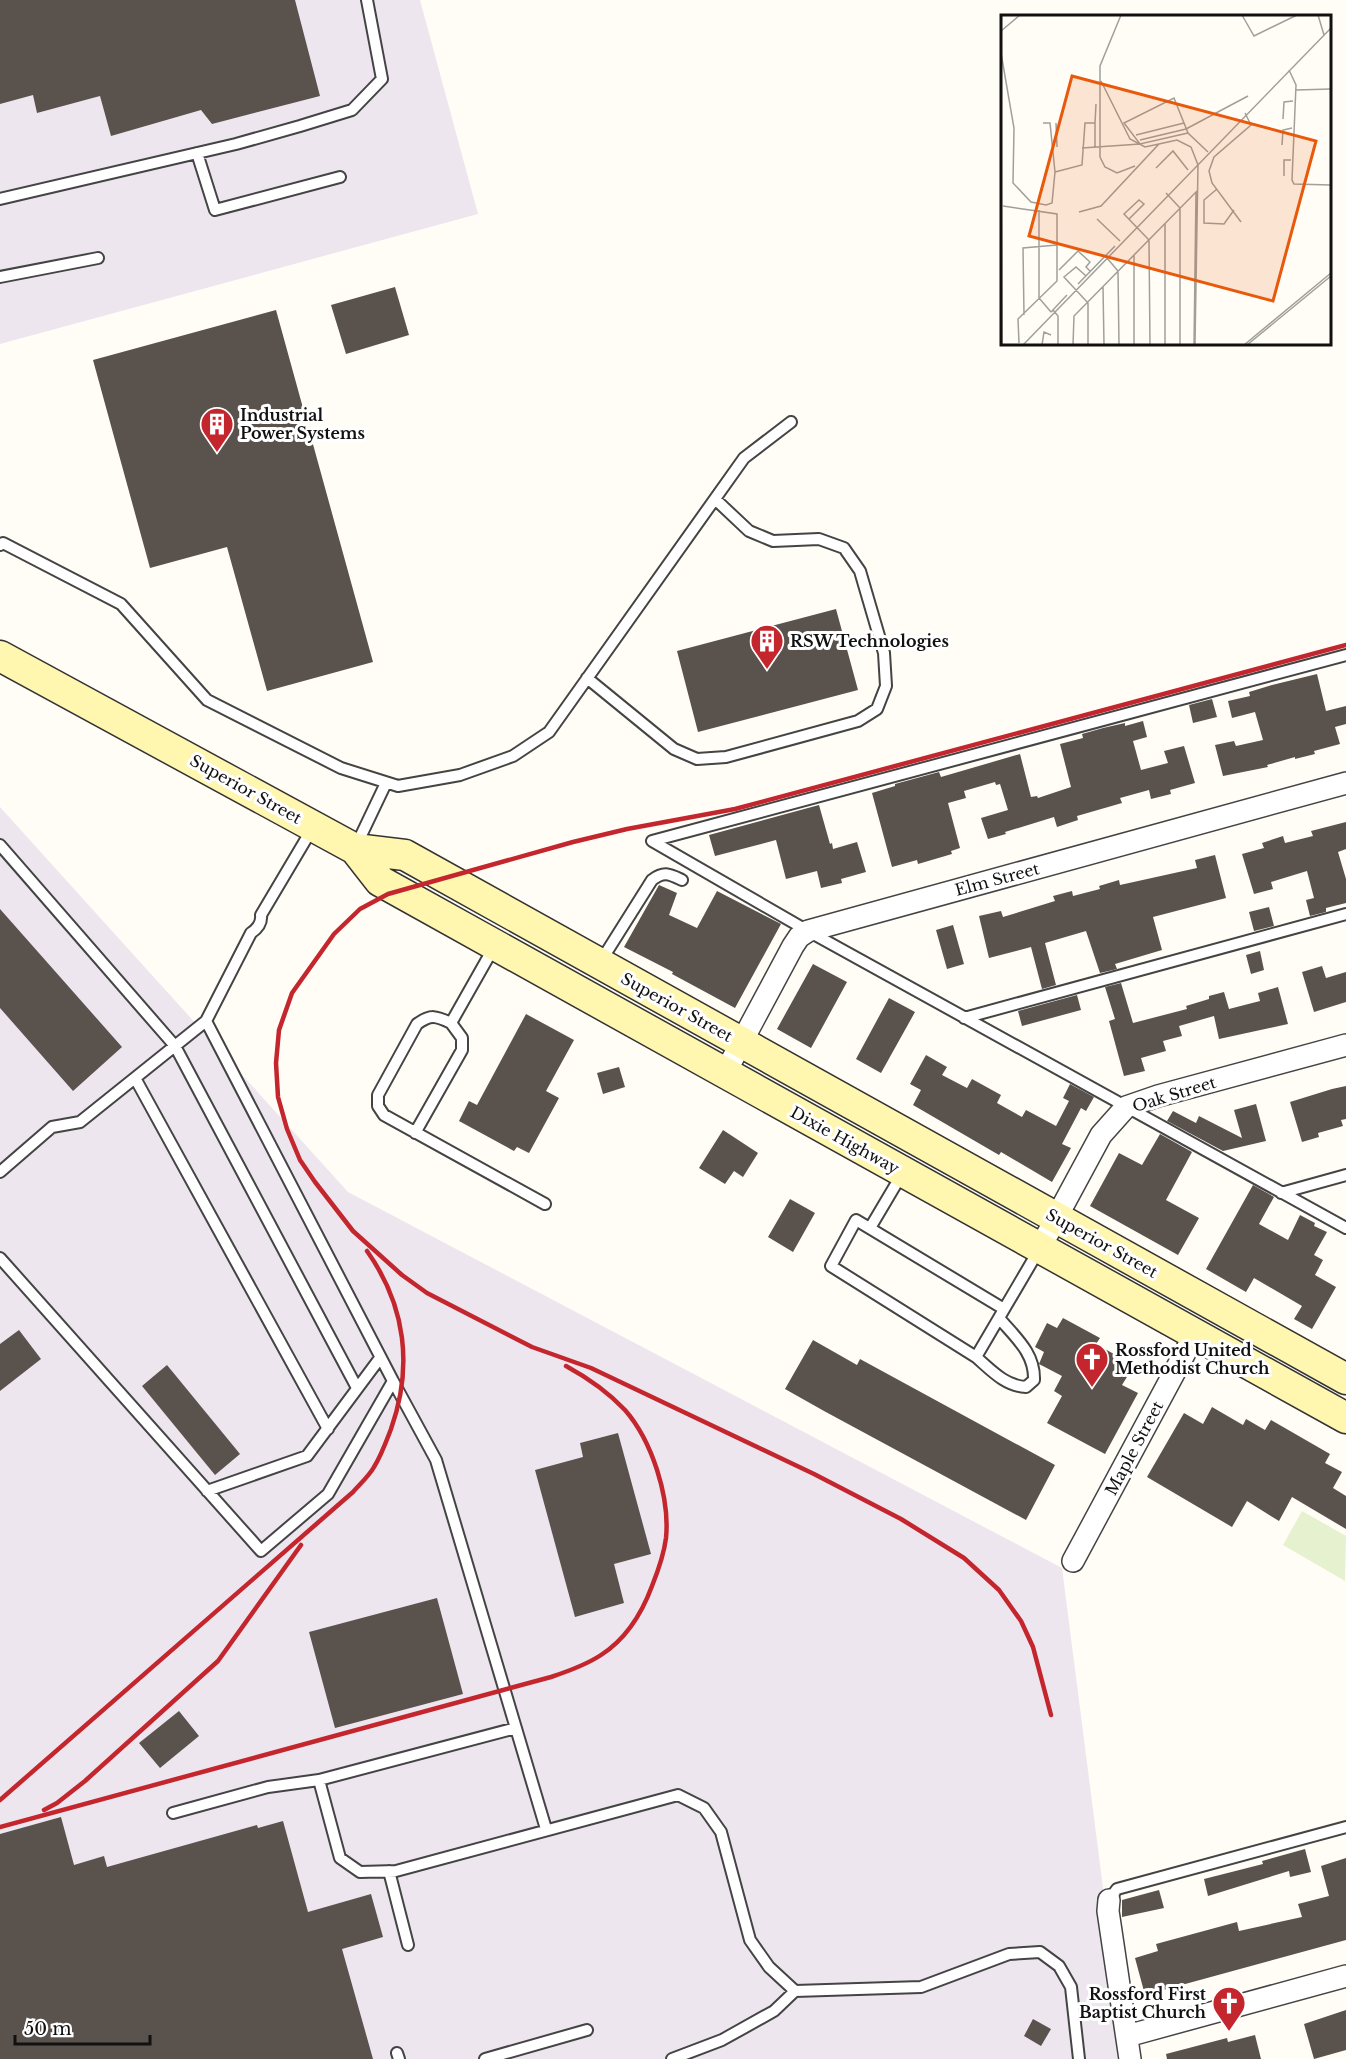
<svg xmlns="http://www.w3.org/2000/svg" width="1346" height="2059" viewBox="0 0 1346 2059" font-family="'Libre Baskerville',serif">
<style>
.industrial{fill:#eee6ef}
.pitch{fill:#e6f2cf}
.building{fill:#5a524d}
.lines{fill:none;stroke-linecap:round;stroke-linejoin:round}
.lane-casing{stroke:#444;stroke-width:14}
.street-casing{stroke:#444;stroke-width:24}
.secondary-casing{stroke:#333;stroke-width:33}
.lane{stroke:#fff;stroke-width:10}
.street{stroke:#fff;stroke-width:21}
.secondary{stroke:#fff6b0;stroke-width:30}
.rail{stroke:#c4262e;stroke-width:4.5}
.labels{text-anchor:middle;stroke-width:6;stroke-linejoin:round;paint-order:stroke}
.poi-label{font-size:16px;font-weight:bold;fill:#111;stroke:#fff;text-anchor:start}
.street-label{font-size:16px;fill:#111;stroke:#fff}
.inset-road{fill:none;stroke:#a09f9a;stroke-width:1.5}
.view{fill:#e8590c;fill-opacity:0.15;stroke:#e8590c;stroke-width:3}
.inset-edge{fill:none;stroke:#111;stroke-width:3}
</style>
<rect width="100%" height="100%" fill="#fffdf5"/>
<!-- industrial -->
<path class="industrial" d="M0 0H420L478 214 0 344Z
M0 807 348 1192 1062 1568 1125 2059H0Z"/>
<!-- pitch -->
<path class="pitch" d="M1302 1511 1346 1536 1345 1581 1283 1545Z"/>
<!-- building -->
<path class="building" d="M0 0H295L320 96 212 124 201 110 111 136 100 96 37 113 33 95 0 104Z
M395 287 409 335 346 354 331 305Z
M276 310 373 662 267 691 227 547 150 568 93 360Z
M836 609 858 690 698 732 677 651Z
M1317 674 1326 711 1346 706V724L1335 727 1340 744 1314 751 1315 754 1295 759V757L1267 765 1268 767 1223 776 1215 745 1234 741 1236 746 1263 740 1255 712 1232 718 1228 701 1250 696 1249 692 1272 685Z
M1212 699 1217 717 1193 723 1189 705Z
M1143 721 1147 737 1133 741 1141 770 1168 763 1164 751 1184 746 1195 783 1170 790 1171 794 1151 799 1149 790 1120 798 1122 803 1077 816 1078 820 1057 827 1054 817 1005 832 1006 834 988 839 981 818 1008 810 1000 784 996 785 995 782 964 791 966 798 948 803 960 848 951 851 952 854 918 864 917 860 892 867 872 793 895 786V784L939 772 941 777 1020 754 1031 797 1037 796 1038 798 1071 787 1060 744 1083 738 1082 734 1103 728 1125 723V726Z
M819 805 830 844 832 843 833 849 857 842 866 872 841 879 842 883 821 888 817 871 786 879 776 840 715 856 709 835Z
M1346 822V849L1338 852 1346 879V903L1326 908V912L1310 916 1306 900 1314 898 1307 871 1271 882 1273 889 1254 894 1242 854 1264 848 1262 843 1283 836 1285 843 1313 836 1311 831Z
M1215 855 1226 898 1153 917 1162 950 1115 964 1117 969 1100 973 1086 931 1045 943 1056 985 1042 989 1031 947 989 958 979 916 1001 911 1003 917 1055 901 1053 896 1072 891 1073 896 1100 889 1099 886 1119 880 1120 885 1197 868 1195 860Z
M659 885 677 893 669 915 697 928 717 891 781 924 735 1008 672 974 673 972 624 947Z
M1269 907 1274 926 1254 931 1249 912Z
M0 909 122 1047 73 1091 0 1008Z
M953 925 964 964 947 969 936 930Z
M1260 951 1264 970 1251 974 1246 955Z
M813 964 847 982 811 1048 777 1029Z
M1322 966 1326 978 1346 972V1002L1314 1012 1302 972Z
M1121 983 1133 1023 1187 1009 1186 1006 1209 999V996L1224 992 1229 1009 1260 1001 1258 993 1278 987 1288 1024 1219 1039 1214 1016 1179 1026 1182 1036 1163 1041 1166 1051 1141 1058 1145 1071 1124 1076 1109 1021 1115 1019 1105 987Z
M1077 995 1081 1010 1022 1026 1018 1011Z
M889 998 915 1012 881 1073 856 1059Z
M526 1014 574 1040 546 1091 559 1098 529 1153 517 1147 514 1151 459 1121 469 1101 477 1105Z
M926 1055 947 1067 942 1075 967 1088 972 1079 1001 1095 997 1103 1022 1117 1026 1110 1056 1126 1069 1101 1063 1098 1070 1084 1094 1097 1086 1111 1081 1108 1062 1144 1071 1148 1052 1182 1001 1152 999 1155 913 1105 921 1090 910 1084Z
M619 1067 625 1087 603 1094 597 1073Z
M1346 1086V1119L1341 1120 1343 1126 1318 1133 1319 1137 1302 1142 1290 1102 1332 1089Z
M1256 1104 1266 1141 1223 1151 1167 1121 1173 1111 1196 1123 1199 1116 1242 1138 1234 1110Z
M723 1130 758 1153 743 1177 734 1171 725 1184 699 1168Z
M1160 1134 1192 1152 1166 1200 1199 1218 1178 1255 1090 1206 1119 1153 1142 1165Z
M1253 1185 1274 1197 1259 1224 1288 1240 1300 1215 1315 1223 1314 1226 1327 1232 1314 1255 1323 1260 1315 1275 1336 1287 1312 1329 1294 1319 1302 1306 1254 1278 1246 1292 1206 1269Z
M790 1199 815 1213 793 1252 768 1237Z
M1063 1318 1100 1338 1096 1344 1121 1358 1117 1365 1130 1372 1122 1385 1138 1393 1105 1454 1047 1423 1062 1396 1054 1391 1062 1376 1039 1364 1044 1352 1035 1347 1047 1323 1057 1328Z
M19 1330 41 1359 0 1391V1344Z
M813 1340 857 1365 860 1359 1055 1465 1026 1520 824 1411 785 1389Z
M167 1365 240 1454 215 1475 142 1386Z
M1212 1407 1243 1425 1246 1419 1265 1430 1271 1420 1330 1454 1325 1463 1342 1472 1333 1488 1346 1496V1529L1292 1497 1279 1521 1247 1501 1232 1527 1147 1477 1184 1413 1203 1424Z
M618 1433 651 1554 614 1564 624 1603 575 1617 535 1470 583 1457 580 1443Z
M437 1598 463 1694 335 1728 309 1632Z
M179 1711 199 1736 160 1768 139 1743Z
M61 1817 74 1865 104 1856 107 1867 257 1825 258 1828 283 1821 308 1912 371 1894 383 1937 342 1949 373 2059H0V1834Z
M1305 1849 1311 1872 1290 1877 1289 1871 1208 1896 1204 1879 1263 1864 1262 1861Z
M1346 1858V1940L1145 1995 1135 1958 1158 1951 1156 1944 1237 1922 1239 1931 1302 1917 1298 1904 1329 1896 1321 1866Z
M1159 1890 1164 1908 1122 1917V1900Z
M1346 2010V2050L1314 2059 1304 2024Z
M1033 2019 1051 2029 1041 2046 1024 2036Z
M1255 2035 1261 2059H1167L1166 2054 1227 2038 1228 2042Z"/>
<g class="lines">
<defs>
<path id="lane" d="M197 153 215 210 340 177
M0 199 236 144 300 126 352 110 382 79 367 0
M0 277 98 258
M0 545 3 543 121 604 207 700 341 768 398 786 460 775 513 756 549 732 744 458 791 422
M1346 655 652 841 808 931 1346 1228
M587 678 674 749 697 759 726 757 858 721 877 709 886 686 884 653 860 571 844 548 819 539 773 541 749 531 715 499
M0 845 175 1046 357 1388
M356 846 386 783
M494 947 451 1023C436 1016 431 1014 417 1024L378 1095V1106L384 1115 545 1204
M601 961 652 880C664 871 669 874 682 880
M964 1018 1346 914
M135 1078 328 1429
M415 1133 462 1050V1038L451 1023
M0 1172 52 1127 80 1122 206 1021 251 933C257 929 262 923 261 915L312 829
M1281 1193 1346 1175
M870 1228 902 1174
M0 1258 261 1551 328 1494 393 1381 206 1021
M1004 1309 856 1220 831 1266 976 1357 1040 1248
M976 1357C991 1370 1005 1386 1026 1387L1034 1380C1035 1353 1015 1337 999 1318
M393 1381 436 1460 546 1829
M207 1491 307 1456 380 1358
M516 1728 319 1780 340 1858 360 1872 396 1871 678 1795 704 1808 721 1832 750 1940 769 1967 795 1991
M173 1813 268 1787 319 1780
M389 1871 408 1945
M1109 1900 1117 1889 1346 1827
M397 2053 399 2059
M485 2059 587 2030
M672 2059 722 2040 774 2011 795 1991 921 1987 1009 1954 1040 1952 1059 1966 1071 1987 1079 2059"/>
<path id="street" d="M725 1073 793 946 799 937 808 931 1346 783
M1040 1248 1101 1135 1126 1107 1158 1096 1346 1045
M1073 1561 1195 1334
M1109 1900 1108 1911 1130 2059
M1127 2036 1346 1976"/>
<path id="secondary" d="M0 656 355 849 405 855 1346 1379
M355 849 380 881 1346 1418"/>
</defs>
<!-- lane casing -->
<use href="#lane" class="lane-casing"/>
<!-- street casing -->
<use href="#street" class="street-casing"/>
<!-- secondary casing -->
<use href="#secondary" class="secondary-casing"/>
<!-- lane -->
<use href="#lane" class="lane"/>
<!-- street -->
<use href="#street" class="street"/>
<!-- secondary -->
<use href="#secondary" class="secondary"/>
<!-- rail -->
<path class="rail" d="M1051 1715 1033 1647 1021 1621 999 1590 964 1558 901 1519 814 1474 591 1368 532 1347 427 1293 402 1275 353 1231 315 1182 300 1160 287 1129 278 1097 276 1063 279 1030 292 993 334 934 360 909 388 894 573 842 627 829 735 809 1346 645
M0 1800 353 1492C360 1484 369 1476 374 1467 381 1456 386 1442 391 1429 413 1367 406 1306 367 1251
M44 1810 57 1803 85 1781 218 1661 301 1545
M0 1827 551 1677C569 1671 586 1665 601 1655 626 1639 642 1613 652 1586 658 1571 664 1554 666 1538 670 1497 652 1441 625 1410 608 1392 588 1378 566 1366"/>
</g>
<!-- icons -->
<defs>
<symbol id="building-pin" viewBox="-11 -11 22 30"><path d="M0 17L-7.5 6A9.5 9.5 0 1 1 7.5 6Z" fill="#c4262e" stroke="#fff"/><path d="M-4-6H4V6H1V3H-1V6H-4ZM-2.5-4.3h1.7v1.8h-1.7ZM.8-4.3h1.7v1.8H.8ZM-2.5-1h1.7V.8h-1.7ZM.8-1h1.7V.8H.8Z" fill="#fff"/></symbol>
<symbol id="church-pin" viewBox="-11 -11 22 30"><path d="M0 17L-7.5 6A9.5 9.5 0 1 1 7.5 6Z" fill="#c4262e" stroke="#fff"/><path d="M-1.2-6h2.4v3.5h3.3v2.4h-3.3V6h-2.4V-.1h-3.3v-2.4h3.3Z" fill="#fff"/></symbol>
</defs>
<g fill-rule="evenodd">
<use href="#building-pin" x="198" y="405" width="38" height="52"/>
<use href="#building-pin" x="748" y="622" width="38" height="52"/>
<use href="#church-pin" x="1073" y="1340" width="38" height="52"/>
<use href="#church-pin" x="1210" y="1984" width="38" height="52"/>
</g>
<g class="labels">
<!-- poi labels -->
<g class="poi-label">
<text x="240" y="421">Industrial<tspan x="240" dy="18">Power Systems</tspan></text>
<text x="790" y="647">RSW Technologies</text>
<text x="1115" y="1356">Rossford United<tspan x="1115" dy="18">Methodist Church</tspan></text>
<text x="1206" y="2000" text-anchor="end">Rossford First<tspan x="1206" dy="18">Baptist Church</tspan></text>
</g>
<!-- street labels -->
<g class="street-label">
<text transform="translate(246 789) rotate(29)" y="6">Superior Street</text>
<text transform="translate(997 879) rotate(-15)" y="6">Elm Street</text>
<text transform="translate(677 1007) rotate(29)" y="6">Superior Street</text>
<text transform="translate(1174 1094) rotate(-17)" y="6">Oak Street</text>
<text transform="translate(845 1140) rotate(29)" y="6">Dixie Highway</text>
<text transform="translate(1102 1243) rotate(29)" y="6">Superior Street</text>
<text transform="translate(1134 1448) rotate(-62)" y="6">Maple Street</text>
</g>
</g>
<!-- overview -->
<g transform="translate(1001 15)">
<rect width="330" height="330" fill="#fffdf5"/>
<path class="inset-road" d="M120 0 99 51V142L104 152 116 158 134 151M241 0 253 21 296 0M317 0 323 20M0 16 19 0M0 38 13 113 12 168 30 187 45 190 51 188 54 157 49 108H42M288 55 295 70 291 165 293 169 330 170M100 66 129 124 144 132 158 129M295 75 330 74M282 104 283 87 292 86M55 108 56 132M94 108 95 89M187 118 139 129 123 108 173 83 187 118 207 137M135 120 183 108M139 125 185 114 247 81M0 128 1 330M281 130 282 115 291 113M81 133 139 129M155 153 172 136 187 155M54 157 81 150 84 108H94V133M283 161V145H290M216 174 203 185V208L223 209 233 195M165 178 179 193V330M2 191 56 199V266L17 304 18 328M38 195V283L50 297M78 197 100 191 158 129 176 125 190 132 197 150 194 330M96 204 119 226M128 204 143 189 138 185 123 199 148 225 149 330M240 207 211 168 208 156 213 142 250 110 244 98M164 208V330M133 240V330M106 243 117 256 118 330M58 255 77 236 89 247 85 252 89 256M85 261 75 252 63 262 87 288V330M77 269 114 231M102 272 103 330M52 295 57 301V330M50 297 66 280M23 300 22 233 56 230M22 330 330 13M41 330 43 317 50 320M72 330 73 301 195 177 193 330M243 330 330 258M246 330 330 261"/>
<path class="view" d="M71 61 315 126 272 286 28 221Z"/>
<rect width="330" height="330" class="inset-edge"/>
</g>
<!-- scale -->
<path d="M15 2035v9h135v-9" fill="none" stroke="#111111" stroke-width="3"/>
<text x="24" y="2035" font-size="18" fill="#111111" stroke="#ffffff" stroke-width="4.5" paint-order="stroke">50 m</text>
</svg>
